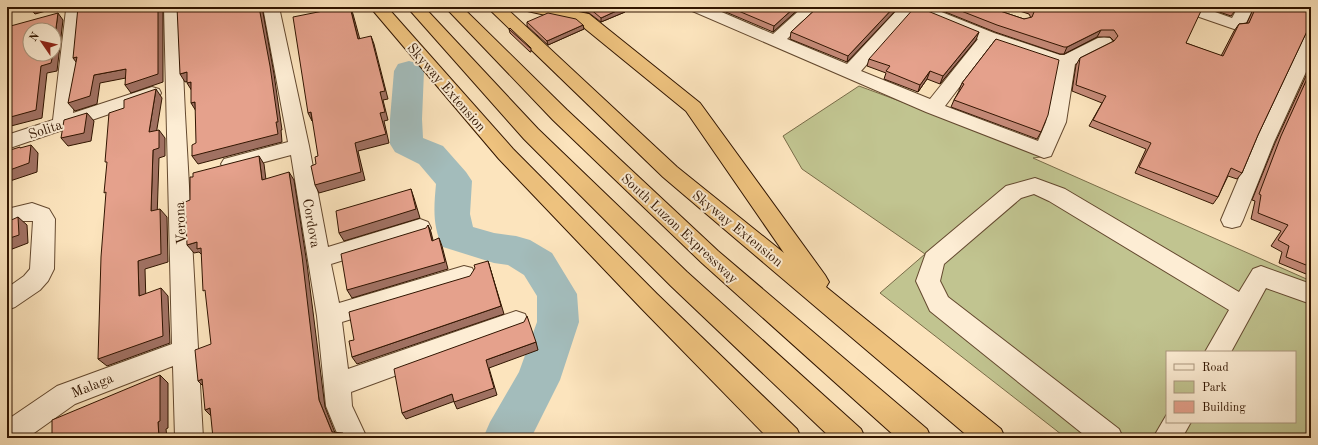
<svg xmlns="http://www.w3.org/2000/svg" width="1318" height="445" viewBox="0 0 1318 445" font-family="'Old Standard TT',serif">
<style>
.green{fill:#c1c490;stroke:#796c48;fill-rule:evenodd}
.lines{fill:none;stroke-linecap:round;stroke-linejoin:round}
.river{fill:#a3bcbb;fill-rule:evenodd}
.street-casing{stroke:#64492f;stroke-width:2}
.highway-casing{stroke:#311500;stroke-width:2}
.street{fill:#fdedd4;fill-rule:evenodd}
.highway{fill:#eec27e;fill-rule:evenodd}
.wall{fill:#c58a78;stroke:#311500}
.shaded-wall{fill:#a07162;stroke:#311500}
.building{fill:#e5a18c;stroke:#311500}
.labels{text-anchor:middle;stroke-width:4;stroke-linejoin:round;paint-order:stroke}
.street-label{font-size:14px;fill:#311500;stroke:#fdedd4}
</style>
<rect width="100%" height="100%" fill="#fce4bd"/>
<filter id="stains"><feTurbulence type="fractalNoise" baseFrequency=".005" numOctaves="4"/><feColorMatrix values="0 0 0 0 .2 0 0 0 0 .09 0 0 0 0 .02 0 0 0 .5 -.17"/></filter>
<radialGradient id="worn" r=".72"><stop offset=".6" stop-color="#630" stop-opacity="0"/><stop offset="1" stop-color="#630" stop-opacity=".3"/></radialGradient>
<!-- green -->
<path class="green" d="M859 86 1048 156 1033 158 1311 281V438H1066L880 293 925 254 802 169 783 136ZM1167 352H1295V422H1167Z"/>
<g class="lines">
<!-- river -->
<path class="river" d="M409 61 420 64 424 71 422 119 423 138 443 146 466 172 472 181 470 214 473 227 494 233 516 236 530 240 552 253 577 294 579 322 560 380 531 438H483L490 422 519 372 537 322V296L524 275 508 265 494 263 443 247C432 227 434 206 436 184L419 164 395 152 390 144V119L394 71 398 64Z"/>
<defs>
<path id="street" d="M68 7H80L82 10 73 113 152 87 159 89 161 93 159 97 7 149V135L53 120 66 10Z
M164 7H180L185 114 203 438H175L173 366 75 404 27 438H7V420L57 386 172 344Z
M263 7H279L309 146 328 247 420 219 428 222 431 228 428 234 331 264 339 303 464 266 472 268 476 275 472 282 342 322 348 369 516 311 525 314 528 321 525 328 351 392 352 406 367 438H339L326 406 317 316 291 155 231 171 224 169 221 164 224 159 288 142Z
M688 7H710L773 34 803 7H821L787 39 847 64 900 7H929L994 33 1060 55H1064L1098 38 1104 37 1110 38 1113 42 1110 46 1075 64 1066 122 1051 156 1044 158 926 112 690 10ZM913 12 978 39 930 99 861 71ZM992 44 1057 66 1046 122 1038 141 945 106Z
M1177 7H1201L1232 18 1238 7H1254L1243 29 1237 30 1179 10Z
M1311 33V61L1274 142 1243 220 1240 226 1232 228 1224 226 1221 220 1254 142 1305 34Z
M1035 178 1065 189 1239 292 1253 269 1261 266 1311 284V304L1266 288 1231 352H1205L1229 310 1049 201 1034 194 1021 198 944 264 940 281 948 297 1119 429 1123 438H1088L930 311 916 281 926 253 1006 186Z
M32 203 49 209 55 219 54 269 48 281 40 290 15 307 7 310V288L24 276 30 269 33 221H23L7 226V209Z
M1167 414V422H1191L1182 438H1153Z"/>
<path id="highway" d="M370 7H387L513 149 657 294 797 429 801 438H768L641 308 499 159Z
M407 7H424L538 129 687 272 861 429 865 438H831L671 286 524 139Z
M445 7H462L567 110 718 251 927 429 931 438H897L702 263 553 120Z
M487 7H505L677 167 784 253 686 111 577 22 523 10 521 7H553L589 14 700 103 825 275 829 282 826 287 1001 429 1005 438H970L663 177Z"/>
</defs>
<!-- street casing -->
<use href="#street" class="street-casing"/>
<!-- highway casing -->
<use href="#highway" class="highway-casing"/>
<!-- street -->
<use href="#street" class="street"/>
<!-- highway -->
<use href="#highway" class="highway"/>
</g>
<!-- wall -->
<path class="wall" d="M569 7H624L625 12 601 22 589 13 569 9Z
M714 7H801L773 32Z
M818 7H899L847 62 790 39 791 32Z
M933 7H988L1024 19 1031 18 1029 14 1007 7H1189L1186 43 1221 56 1234 31 1239 24 1247 23 1254 7H1311L1306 33 1258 135 1242 173 1237 179 1228 176 1218 197 1213 204 1135 173 1146 149 1089 126 1102 103 1072 91 1076 65 1080 58 1114 41 1110 37H1097L1064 54H1060L995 32Z
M1205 7H1238L1231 16Z
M527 22 583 25 584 29 548 45 527 26Z
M509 29 531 48V52H530L510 33Z
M996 39 1041 132 1037 139 951 107 954 100 959 91V90L962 83Z
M976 40 940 84 927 79 918 92 884 79 886 73 867 66 869 59Z
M1311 65V276L1279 263 1282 252 1271 246 1281 231 1251 219 1255 201 1252 200 1275 143Z"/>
<!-- shaded-wall -->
<path class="shaded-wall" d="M34 7H61L35 14 30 8Z
M158 7H163V82L131 93 125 85Z
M259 7H262L274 74 282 130H281L282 142 198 164 192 156Z
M350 7 353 14 362 47 358 39Z
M625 7V12L601 22V18Z
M795 7H801L773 32 774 26Z
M894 7H899L847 62 848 56Z
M58 13 63 20 57 71 47 73 42 118 7 127V118L41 66 53 54H54V43Z
M583 25 584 29 548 45 547 41Z
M1309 27H1311V32L1304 33Z
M1101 30 1097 37 1064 54 1067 47Z
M979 32 976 40 940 84 943 76Z
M371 36 374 44 388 99 383 100 388 120 384 121 389 143 358 151 365 180 319 193 315 185 355 143 380 113V92Z
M77 57 79 66 73 58Z
M126 69 131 77 100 83 97 104 75 111 68 103 94 75Z
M930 71 927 79 918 92 920 85Z
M187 72 192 80 185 82 180 74Z
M191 82 192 91 187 83Z
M156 89 162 98 155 141 149 132Z
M195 102 196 111 191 103Z
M311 112 312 121 308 113Z
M87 113 94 121 91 141 68 146 61 138Z
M159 130 165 138V156L159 158 157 219 151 211 153 150Z
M31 145 38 153 37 172 7 182V171Z
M259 156 264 164 267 188 262 180Z
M289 172 294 180 307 264 325 407 337 438 332 432 319 400Z
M411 189 414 198 420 218 344 241 339 233Z
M160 209 167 217 168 262 145 269 146 303 139 296 138 261Z
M18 217 27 225 28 243 7 251V239Z
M428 225 431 232 435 248 432 241Z
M439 238 442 246 448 269 352 298 347 290Z
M197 242 203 250 204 257 199 252 194 253 187 245Z
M488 261 504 314 357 364 352 357 501 306Z
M161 288 168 296 170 343 107 366 98 359Z
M536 342 538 350 489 368 497 395 457 409 454 402 486 360Z
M160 375 168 383V428L166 429 167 438H159L158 422Z
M202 379 205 388 198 381Z
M452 394 455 401 406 419 402 413Z
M210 408 212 417 205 410Z"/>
<!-- building -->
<path class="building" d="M78 7H158V74L125 85 126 69 94 75 90 96 68 103 77 57 73 58Z
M177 7H259L270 66 278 122H276L278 134 192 156V145L196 143 195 102 191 103V82L187 83V72L180 74Z
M343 7H350L358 39 371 36 385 91 380 92 385 112 380 113 386 134 355 143 361 172 315 185 311 166 316 164 315 157 318 156 311 112 308 113 293 17Z
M582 7H625L601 18 589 8Z
M729 7H795L774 26Z
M818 7H894L848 56 791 32Z
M915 7H918L979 32 943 76 930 71 920 85 886 71 890 66 869 59Z
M951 7H988L1024 19 1032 17 1034 12 1032 8 1029 7H1189L1201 11 1186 43 1223 56 1239 24 1249 23 1256 7H1311V27H1309L1258 135 1242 173 1231 168 1218 197 1139 167 1151 143 1093 120 1106 96 1076 85 1080 58 1114 41 1118 36 1114 30H1101L1067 47H1064L997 25Z
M1228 7H1238L1236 10Z
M58 13 54 43V30H30V54H53L51 63 41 66 36 110 7 118V27Z
M548 13 576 19 583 25 547 41 527 22Z
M510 28 531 48H530L509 29Z
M996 39 1059 60 1048 115 1041 132 954 100 964 84 962 83Z
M1311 70V267L1286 257 1289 246 1278 240 1288 225 1258 213 1261 195 1259 194 1281 136Z
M156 89 149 132 159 130V148L153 150 151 211 160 209 161 254 138 261 139 296 161 288 163 336 98 359 101 257 106 192 104 193 107 162H105L109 113 124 108V100Z
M87 113 84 133 61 138 64 120Z
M31 145 29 163 7 171V151L20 147V148Z
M259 156 262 180 289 172 302 256 319 400 332 432 343 433 346 438H213L210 408 205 410 202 379 198 381 195 350 211 344 205 290 203 291 201 248 197 249V242L187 245 185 202 190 200V177H193V173Z
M411 189 416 209 339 233 336 211Z
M18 217 19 235 7 239V222Z
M428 225 432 241 439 238 445 262 347 290 341 254 426 228Z
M488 261 501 306 352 357 349 341 354 340 349 312 470 276 475 268 474 265Z
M527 316 536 342 486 360 494 388 454 402 452 394 402 413 394 369 524 322Z
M160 375V421L158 422 159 438H52V420Z
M29 436 31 438H26Z"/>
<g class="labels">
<!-- street labels -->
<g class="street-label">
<text transform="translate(447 87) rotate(49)" y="5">Skyway Extension</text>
<text transform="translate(45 129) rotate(-18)" y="5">Solita</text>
<text transform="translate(180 223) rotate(-93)" y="5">Verona</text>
<text transform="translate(312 223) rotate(80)" y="5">Cordova</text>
<text transform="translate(680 228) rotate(43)" y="5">South Luzon Expressway</text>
<text transform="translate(738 228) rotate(39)" y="5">Skyway Extension</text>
<text transform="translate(92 385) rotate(-22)" y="5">Malaga</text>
</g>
</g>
<!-- margin -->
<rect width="1318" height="445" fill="none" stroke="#fce4bd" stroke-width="24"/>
<rect x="8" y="8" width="1302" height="429" fill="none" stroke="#311500" stroke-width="2"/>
<rect x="12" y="12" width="1294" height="421" fill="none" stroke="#311500"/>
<!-- legend -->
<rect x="1166" y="351" width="130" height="72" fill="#fdedd4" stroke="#ab977f"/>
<rect x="1174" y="364" width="20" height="6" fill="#fdedd4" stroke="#ab977f"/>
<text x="1202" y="371" font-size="12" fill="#311500">Road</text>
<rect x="1174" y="381" width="20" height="12" fill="#c1c490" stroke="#ab977f"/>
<text x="1202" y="391" font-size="12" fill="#311500">Park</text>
<rect x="1174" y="401" width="20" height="12" fill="#e5a18c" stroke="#ab977f"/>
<text x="1202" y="411" font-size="12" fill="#311500">Building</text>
<!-- north arrow -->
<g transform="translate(42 42) rotate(304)"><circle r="19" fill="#fdedd4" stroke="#ab977f"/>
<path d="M0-3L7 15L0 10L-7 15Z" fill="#8f2418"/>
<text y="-6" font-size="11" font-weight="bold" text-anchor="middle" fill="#311500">N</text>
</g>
<rect width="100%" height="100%" filter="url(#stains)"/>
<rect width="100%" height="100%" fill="url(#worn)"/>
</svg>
